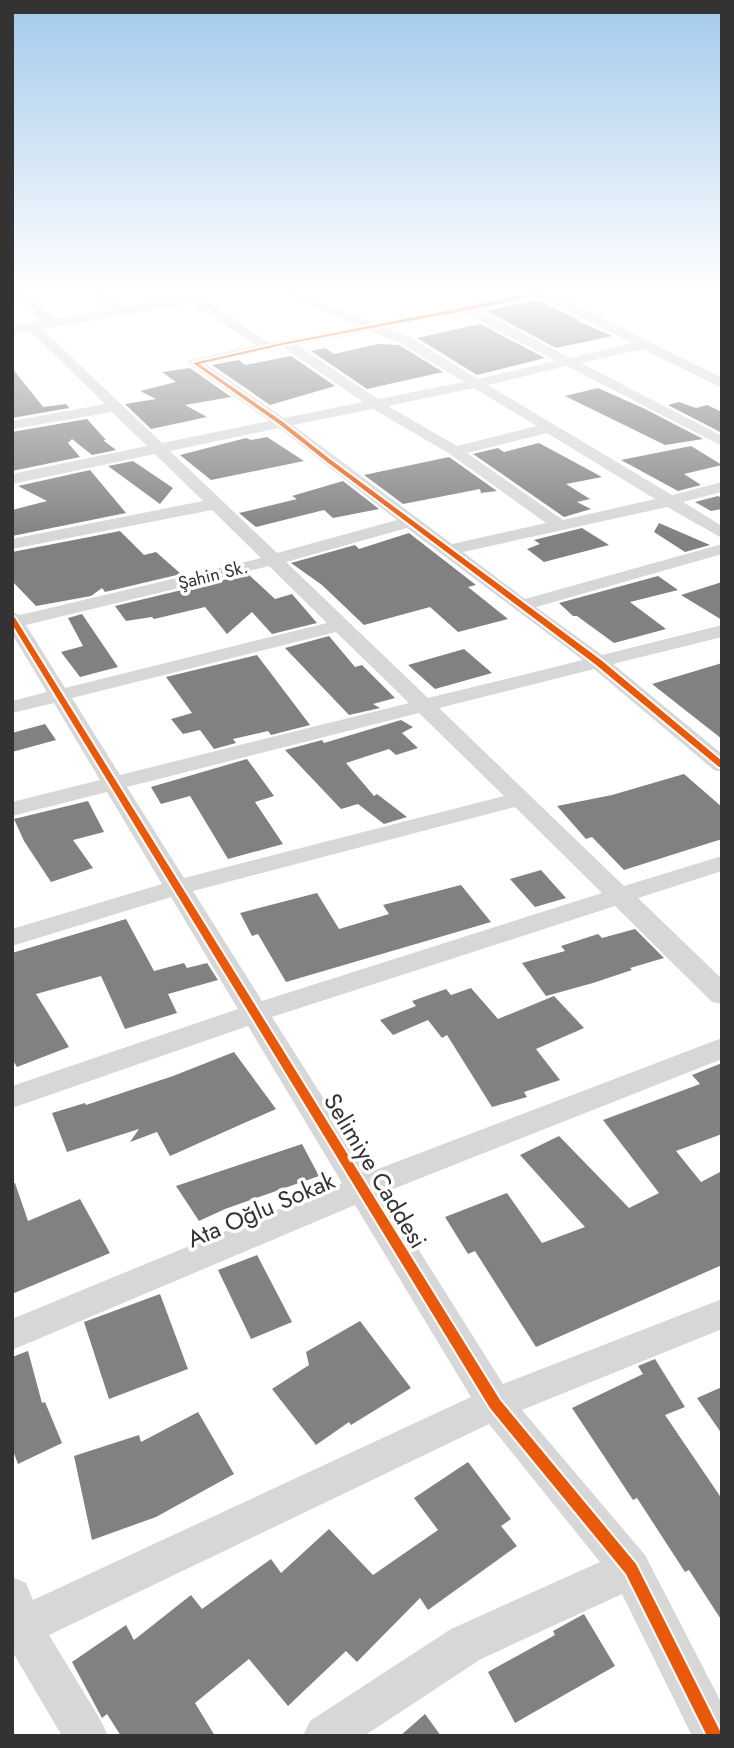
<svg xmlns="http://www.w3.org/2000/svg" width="734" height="1748" viewBox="0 0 734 1748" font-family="Jost,sans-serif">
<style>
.building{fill:#818181}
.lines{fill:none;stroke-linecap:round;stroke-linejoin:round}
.minor{fill:#d7d7d7;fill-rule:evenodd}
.cycleway-casing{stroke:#fff;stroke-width:4}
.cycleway{fill:#e8590c;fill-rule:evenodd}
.labels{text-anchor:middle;stroke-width:7;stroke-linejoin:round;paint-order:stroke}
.far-street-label{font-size:18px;fill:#333;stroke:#fff}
.near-street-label{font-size:24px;fill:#333;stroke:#fff}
</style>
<rect width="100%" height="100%" fill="#fff"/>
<!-- building -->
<path class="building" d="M537 300 579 320 577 321 612 336 556 348 487 311Z
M480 324 545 358 477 375 417 338Z
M378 344 399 345 443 372 367 389 311 351 325 348 334 354Z
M291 356 335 386 270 405 212 365 239 360 245 365Z
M12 368 43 407 66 404 69 408 12 418Z
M190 368 231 397 185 405 207 417 151 429 125 404 156 399 140 391 176 382 162 372Z
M598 388 645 409 703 439 665 445 565 396Z
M679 402 696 408 707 405 722 412V433L668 405Z
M87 419 106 440H103L116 450 92 455 72 439 68 443 80 457 12 471V432Z
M267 437 304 461 211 480 180 455 246 438 251 440Z
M539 443 602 477 566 484 590 499 577 502 591 509 564 517 473 454 498 448 504 452Z
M691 446 722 465 684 474 701 485 678 491 621 460Z
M449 457 497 491 481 493 480 489 403 504 364 475Z
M133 461 173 488 160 504 108 466Z
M90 470 126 513 12 536V510L47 501 18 486Z
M343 481 379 509 333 518 324 510 256 527 239 513 297 499 292 496Z
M718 496 722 498V509L711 511 695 502Z
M659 523 710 545 685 552 654 532Z
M582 528 609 545 544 562 527 549 540 544 534 540Z
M120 531 144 555 156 552 181 574 105 592 102 588 91 596 36 606 12 581V552Z
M409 533 476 585 468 587 508 619 458 632 430 607 364 625 322 585 291 563 355 545 359 549Z
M248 574 275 599 292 594 317 623 272 634 252 612 227 634 205 607 154 619 152 617 126 621 115 606Z
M658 576 678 590 630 602 666 629 614 643 577 616H573L559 603Z
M722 582V620L681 595Z
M82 614 118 667 80 677 61 652 83 646 68 618Z
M329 636 355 667 362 665 395 698 373 704 380 708 349 715 285 648Z
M464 649 492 673 435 689 408 665Z
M257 655 310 725 271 735 268 731 233 739 236 743 214 749 200 730 183 734 171 719 192 713 166 677Z
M722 663V739L652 684Z
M401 720 413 727 402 733 418 748 396 755 389 749 346 763 374 796 377 794 407 817 384 824 358 804 341 809 285 750 322 740 324 743Z
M45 724 56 740 12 752V733Z
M247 759 274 796 255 802 283 844 228 859 190 796 161 804 151 787Z
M684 774 722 807V839L624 870 592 837 586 839 557 806 612 795Z
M88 801 104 832 73 840 93 868 51 882 24 841 14 819Z
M541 870 566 898 535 907 510 879Z
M461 885 491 922 286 982 258 934 252 936 240 913 317 893 339 929 389 914 383 905Z
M126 919 154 971 184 963 187 968 207 963 218 980 168 994 177 1013 125 1029 101 976 36 994 69 1047 17 1067 12 1059V953Z
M635 929 664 958 630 968 632 970 593 983 546 996 522 963 565 951 561 946 598 934 602 938Z
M471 988 498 1019 554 996 584 1028 536 1049 560 1080 524 1092 527 1097 492 1107 447 1035 442 1038 428 1020 393 1035 380 1020 416 1006 412 1001 446 989 451 995Z
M234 1052 276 1109 170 1156 157 1132 130 1142 139 1129 67 1152 52 1113 85 1103 86 1105 173 1076Z
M722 1063V1134L676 1151 701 1182 722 1171V1265L536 1347 475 1251 468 1254 445 1217 507 1193 542 1243 585 1227 520 1155 559 1136 629 1208 659 1193 603 1120 700 1084 692 1075Z
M302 1144 319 1176 225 1209 199 1221 176 1186Z
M15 1183 28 1221 80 1199 110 1253 12 1294V1184Z
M257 1255 292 1322 251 1339 218 1270Z
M160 1294 188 1369 109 1399 84 1322Z
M360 1321 411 1388 351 1425 349 1422 316 1445 272 1389 309 1365 306 1352Z
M28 1351 42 1403 45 1402 62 1443 18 1464 12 1448V1357Z
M655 1359 685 1407 665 1415 722 1499V1621L689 1570 685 1572 637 1498 633 1500 572 1408 643 1374 638 1366Z
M722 1387V1434L697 1398Z
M198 1412 234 1474 156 1517 92 1540 74 1456 139 1435 141 1442Z
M468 1462 511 1519 501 1526 517 1546 428 1610 420 1598 357 1662 346 1651 288 1706 249 1659 195 1703 215 1736H121L107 1714 102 1718 72 1662 126 1625 134 1640 191 1595 202 1609 271 1559 281 1573 329 1529 373 1575 438 1530 414 1498Z
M584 1614 615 1666 515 1723 488 1672 555 1635 553 1631Z
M425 1714 441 1736H400Z"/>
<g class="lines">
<!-- minor -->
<path class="minor" d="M12 292H21L55 319 112 309 91 292H104L124 307 183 297V292L196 295 238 292 205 300 269 343 358 326 280 292H296L373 323 532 292H550L722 378V388L643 349 581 363 722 436V446L567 366 488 385 672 495 722 482V492L683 502 722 526V538L667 507 463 552 525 599 722 544V554L536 607 602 655 722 625V637L613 664 722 754V772L714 770 594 669 439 708 624 886 722 856V871L638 898 722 979V1004L712 1002 615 906 272 1017 370 1172 722 1038V1059L383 1193 503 1384 722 1299V1329L522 1410 645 1555 722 1704V1736H692L622 1594 481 1659 364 1736H303L310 1721 451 1629 600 1562 489 1424 49 1635 101 1721 108 1736H62L12 1651V1577L26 1583 33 1600 471 1397 355 1205 12 1350V1319L342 1183 248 1026 12 1108V1086L238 1009 171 897 12 946V929L162 884 107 792 12 816V802L100 780 54 703 12 713V701L47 692 12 634V612L20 615 261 558 212 510 12 549V539L203 501 155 454 12 484V474L147 446 112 412 12 429V421L105 404 30 331 12 334V326L43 321 12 296ZM541 297 632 343 570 358 479 310ZM192 303 256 345 190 360 188 363 269 421 162 443 42 329ZM465 313 556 361 478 379 410 337 386 328ZM371 331 400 343 464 382 378 399 297 345ZM283 347 363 402 284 418 206 364ZM474 388 537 426 457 446 388 406ZM373 409 450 454 546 523 452 544 293 425ZM279 428 397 520 277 553 170 451ZM547 433 655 499 563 520 467 453ZM407 528 583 660 428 698 286 562ZM269 566 327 623 65 688 26 625ZM336 632 409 703 120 775 72 698ZM419 713 504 796 184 878 127 787ZM515 807 602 893 262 1001 193 891Z"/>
<defs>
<path id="cycleway" d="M542 292 545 293 500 304 282 345 199 364 283 422 331 460 601 660 722 761V767H719L595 664 327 462 279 424 193 363 282 343Z
M12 616 15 618 500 1400 636 1564 720 1731 722 1736H707L626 1574 490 1408 12 624Z"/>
</defs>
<!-- cycleway casing -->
<use href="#cycleway" class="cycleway-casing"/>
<!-- cycleway -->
<use href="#cycleway" class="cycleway"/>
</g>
<!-- sky -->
<linearGradient id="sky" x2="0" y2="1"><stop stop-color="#a3caec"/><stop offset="0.54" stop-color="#fff"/><stop offset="1" stop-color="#fff" stop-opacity="0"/></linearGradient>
<rect width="734" height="537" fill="url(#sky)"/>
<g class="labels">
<!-- far-street labels -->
<g class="far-street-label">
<text transform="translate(213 575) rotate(-14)" y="6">Şahin Sk.</text>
</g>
<!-- near-street labels -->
<g class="near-street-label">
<text transform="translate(375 1171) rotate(59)" y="8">Selimiye Caddesi</text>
<text transform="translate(261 1210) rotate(-23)" y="8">Ata Oğlu Sokak</text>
</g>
</g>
<!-- border -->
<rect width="734" height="1748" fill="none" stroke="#333333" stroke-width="28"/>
</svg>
